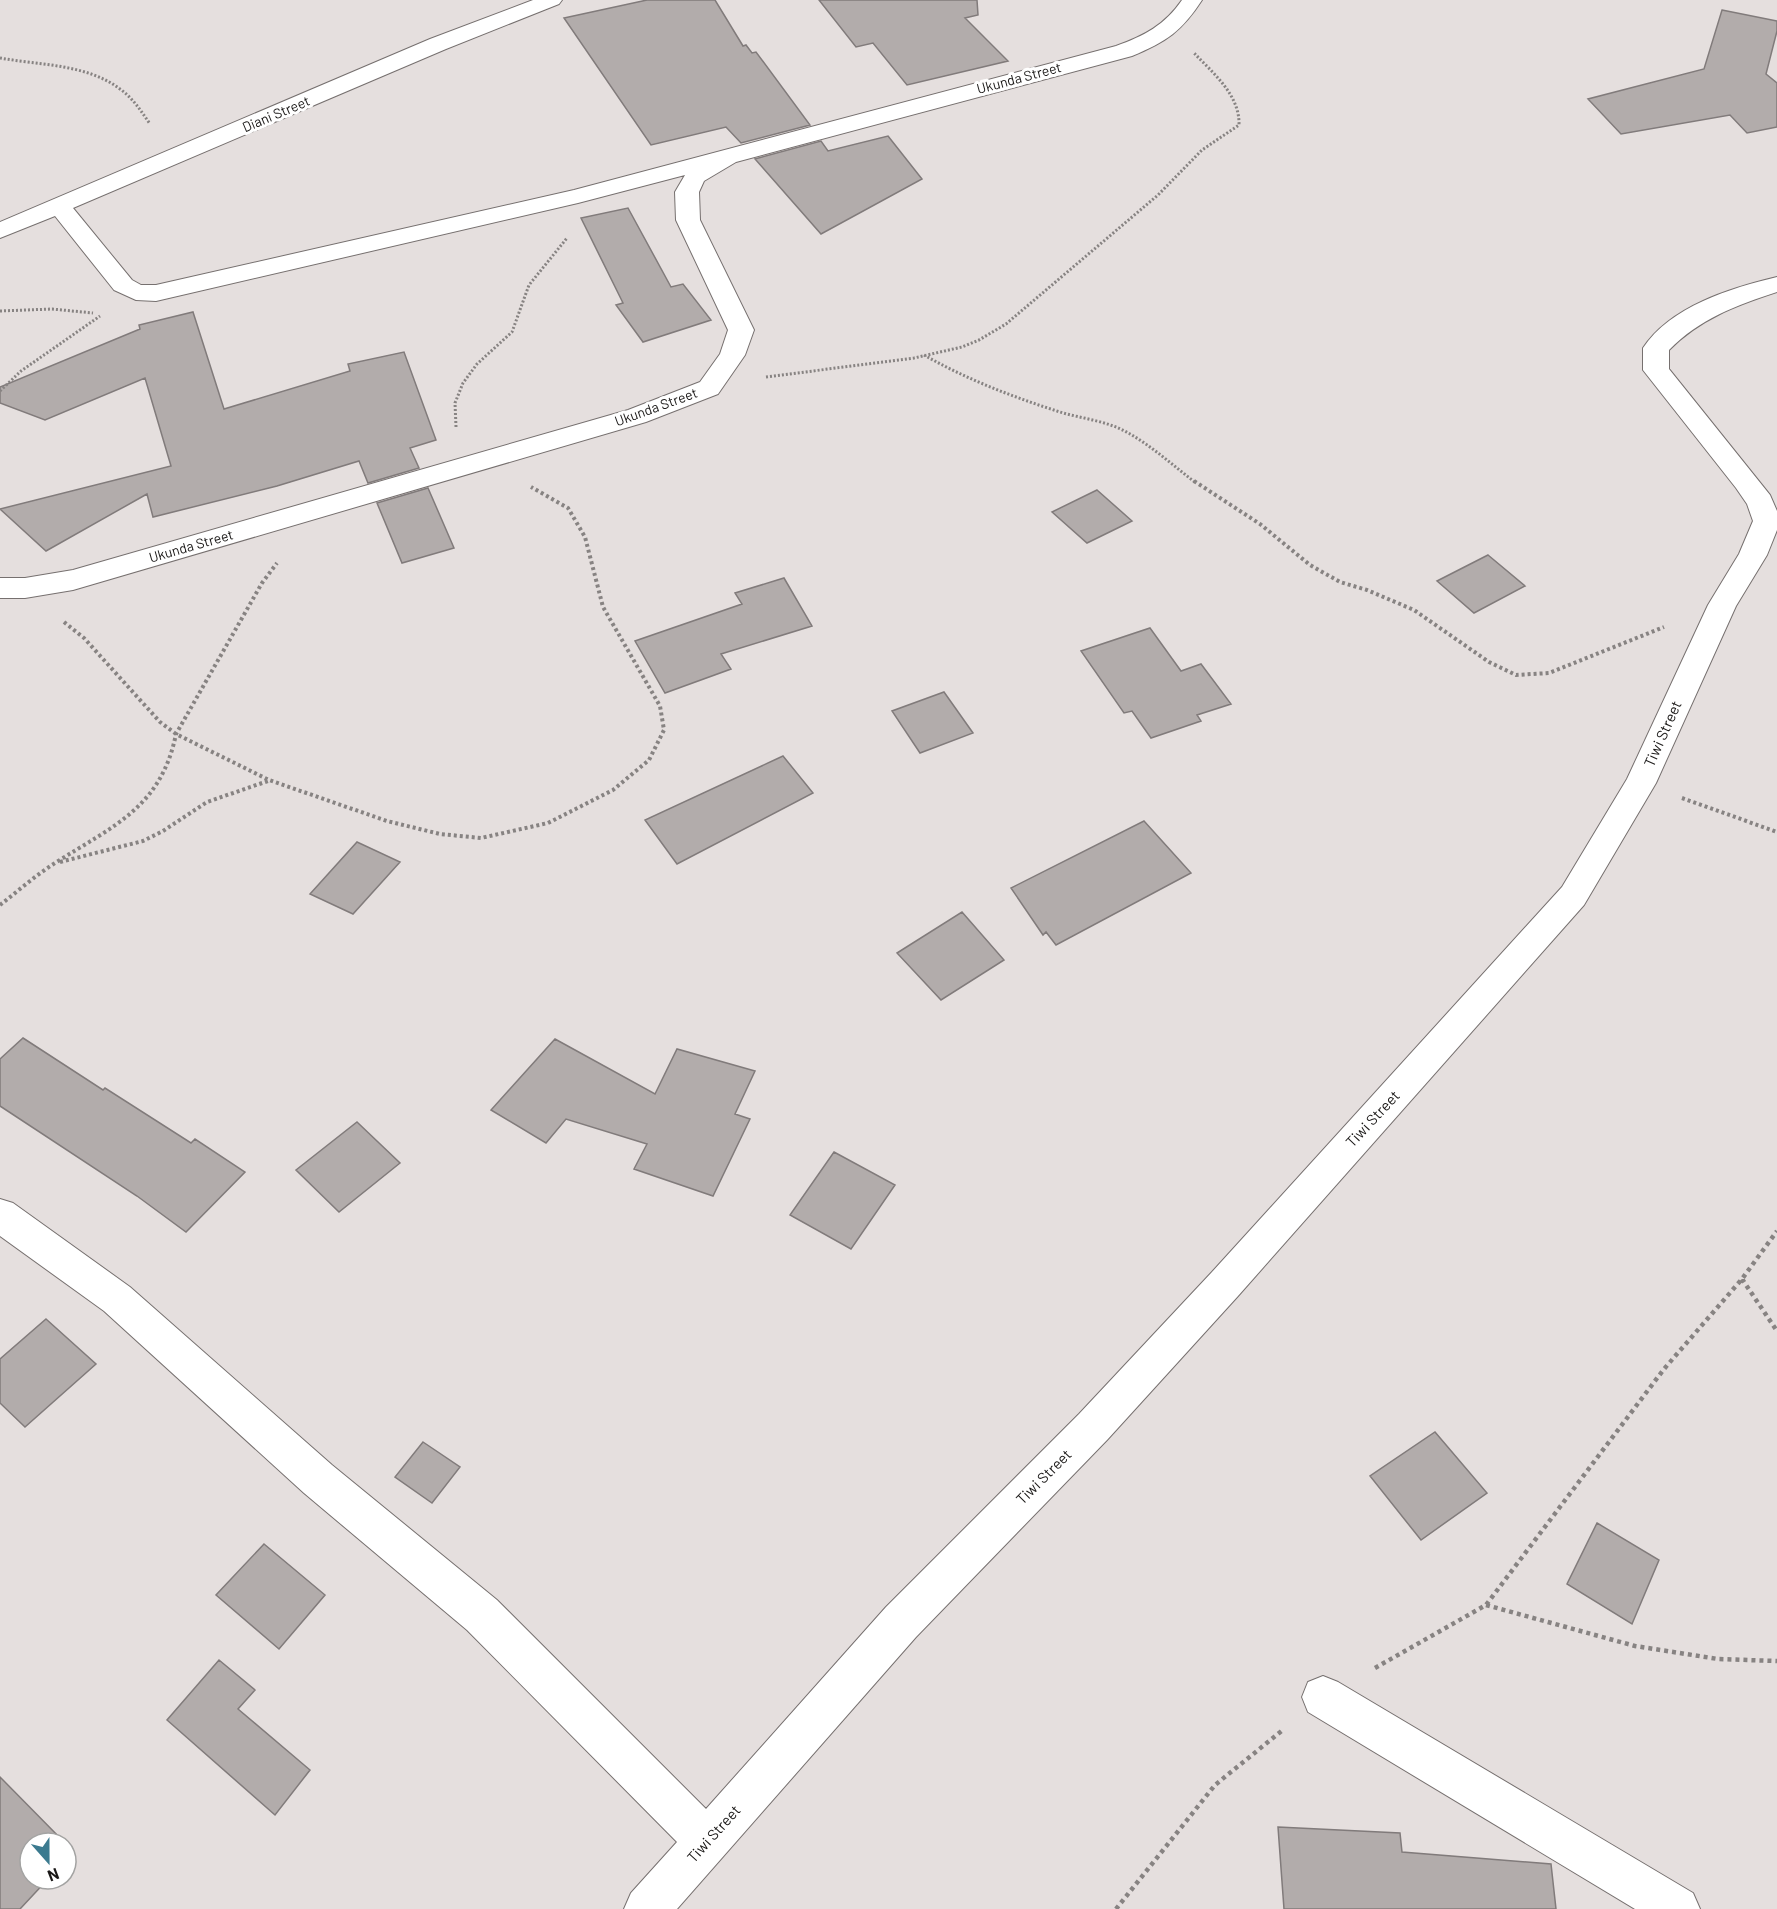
<svg xmlns="http://www.w3.org/2000/svg" width="1777" height="1909" viewBox="0 0 1777 1909" font-family="Barlow,sans-serif">
<style>
.building{fill:#b2acab;stroke:#817b7b;stroke-width:1.5}
.lines{fill:none;stroke-linecap:round;stroke-linejoin:round}
.street-casing{stroke:#76706f;stroke-width:2}
.path-far2{stroke:#878382;stroke-width:3;stroke-dasharray:2 2;stroke-linecap:butt}
.path-far1{stroke:#878382;stroke-width:4;stroke-dasharray:3 3;stroke-linecap:butt}
.path{stroke:#878382;stroke-width:4.5;stroke-dasharray:4 4;stroke-linecap:butt}
.street{fill:#fff;fill-rule:evenodd}
.labels{text-anchor:middle;stroke-width:6;stroke-linejoin:round;paint-order:stroke}
.far-street-label{font-size:14px;fill:#1a1817;stroke:#fff}
.street-label{font-size:15px;fill:#1a1817;stroke:#fff}
</style>
<rect width="100%" height="100%" fill="#e5dfde"/>
<!-- building -->
<path class="building" d="M647 0H715L743 46 746 45 752 53 756 52 810 125 741 143 726 127 651 145 564 18Z
M819 0H977L978 15 965 18 1008 61 907 85 873 43 856 47Z
M1722 10 1777 21V31L1766 74 1777 83V127L1747 133 1730 115 1621 134 1588 99 1704 69Z
M888 136 922 179 821 234 755 159 821 141 828 151Z
M628 208 671 287 683 284 711 320 643 342 616 305 623 303 581 218Z
M193 312 224 409 350 371 348 364 404 352 436 440 410 448 419 468 368 483 359 461 277 486 153 517 147 494 46 551 0 509 171 466 145 378 45 420 0 403V387L140 329 139 325Z
M428 488 454 548 402 563 377 503Z
M1097 490 1132 521 1087 543 1052 512Z
M1488 555 1525 586 1474 613 1437 581Z
M784 578 812 626 721 654 731 669 665 693 635 641 742 604 735 593Z
M1150 628 1181 671 1201 664 1231 704 1197 715 1201 721 1151 738 1132 711 1124 713 1081 651Z
M944 692 973 733 920 753 892 711Z
M783 756 813 793 677 864 645 820Z
M1144 821 1191 873 1056 945 1046 932 1043 935 1011 888Z
M357 842 400 862 353 914 310 894Z
M962 912 1004 960 941 1000 897 953Z
M23 1038 103 1090 105 1088 191 1143 195 1139 245 1172 186 1232 137 1196 0 1106V1059Z
M555 1039 655 1094 677 1049 755 1071 735 1114 750 1119 713 1196 634 1169 647 1144 566 1119 546 1143 491 1110Z
M357 1122 400 1163 339 1212 296 1170Z
M834 1152 895 1185 851 1249 790 1215Z
M46 1319 96 1364 25 1427 0 1403V1359Z
M1435 1432 1487 1493 1421 1540 1370 1476Z
M423 1442 460 1467 432 1503 395 1477Z
M1597 1523 1659 1560 1632 1624 1567 1584Z
M264 1544 325 1595 279 1649 216 1595Z
M219 1660 255 1690 238 1709 310 1770 275 1815 167 1720Z
M0 1777 65 1843H30V1879H48L20 1909H0Z
M1278 1827 1400 1833 1402 1852 1551 1864 1556 1909H1284Z"/>
<g class="lines">
<defs>
<path id="street" d="M533 0H562L559 4 446 49 73 208 132 280 141 285H156L574 190 1116 46C1144 36 1165 25 1182 0H1202C1182 31 1166 42 1132 56L736 162 704 181 699 192 700 220 754 330 745 355 718 394 646 422 73 590 25 598H0V578H25L73 570 628 410 700 382 720 354 728 330 676 220 675 192 685 175 578 203 156 301 136 300 114 290 55 216 0 238V222L430 39Z
M1777 277V292C1737 305 1699 319 1669 350V369L1770 495 1777 511V530L1767 555 1736 606 1656 783 1584 905 1238 1296 1107 1440 916 1637 677 1909H624L631 1893 677 1842 467 1630 304 1493 104 1311 0 1236V1199L13 1203 130 1287 332 1465 497 1600 706 1809 886 1607 1079 1414 1212 1272 1562 887 1627 779 1708 605 1739 554 1753 521 1747 504 1736 488 1643 370V348C1671 306 1731 288 1777 277Z
M1323 1676 1338 1682 1693 1893 1700 1909H1635L1308 1712 1302 1697 1308 1682Z"/>
</defs>
<!-- street casing -->
<use href="#street" class="street-casing"/>
<!-- path-far2 -->
<path class="path-far2" d="M0 58C39 65 87 64 120 89 133 98 141 111 150 124
M0 311 52 309 93 313
M924 355C966 379 1013 397 1060 412 1083 419 1109 421 1130 434 1153 447 1175 467 1196 483
M766 377 914 358 962 347 979 340 1006 324 1158 195 1202 150 1239 125C1240 95 1213 73 1194 53
M0 391 21 371 100 316
M456 427 455 403 463 383 477 364 512 332 529 285 567 238"/>
<!-- path-far1 -->
<path class="path-far1" d="M1194 481 1260 524 1310 565 1340 582 1367 590 1414 610 1489 662 1516 675 1549 673 1664 627
M64 622 84 638 160 722 176 734 269 780 387 821 440 834 481 838 548 823 613 790 649 760 664 730 660 706 603 607 585 537 568 508 531 487
M1682 798 1777 832
M60 862 143 841 163 831 207 802 268 781
M0 905C18 891 36 875 55 863 113 826 161 808 176 734L262 583 277 563"/>
<!-- path -->
<path class="path" d="M1742 1279 1777 1331
M1486 1605 1635 1646 1718 1659 1777 1661
M1375 1668 1486 1605 1664 1369 1742 1279 1777 1231
M1116 1909 1215 1785 1284 1729"/>
<!-- street -->
<use href="#street" class="street"/>
</g>
<g class="labels">
<!-- far-street labels -->
<g class="far-street-label">
<text transform="translate(1019 78) rotate(-15)" y="5">Ukunda Street</text>
<text transform="translate(276 114) rotate(-23)" y="5">Diani Street</text>
<text transform="translate(656 407) rotate(-20)" y="5">Ukunda Street</text>
<text transform="translate(191 546) rotate(-16)" y="5">Ukunda Street</text>
</g>
<!-- street labels -->
<g class="street-label">
<text transform="translate(1663 734) rotate(-66)" y="5">Tiwi Street</text>
<text transform="translate(1373 1119) rotate(-47)" y="5">Tiwi Street</text>
<text transform="translate(1044 1477) rotate(-45)" y="5">Tiwi Street</text>
<text transform="translate(714 1834) rotate(-48)" y="5">Tiwi Street</text>
</g>
</g>
<!-- north arrow -->
<g transform="translate(48 1861) rotate(159)"><circle r="28" fill="#ffffff" stroke="#a3a3a2" stroke-width="1.5"/>
<path d="M0-4.5L10 22L0 15L-10 22Z" fill="#3b7a8f"/>
<text y="-9" font-size="16" font-weight="bold" text-anchor="middle" fill="#1a1817">N</text>
</g>
</svg>
